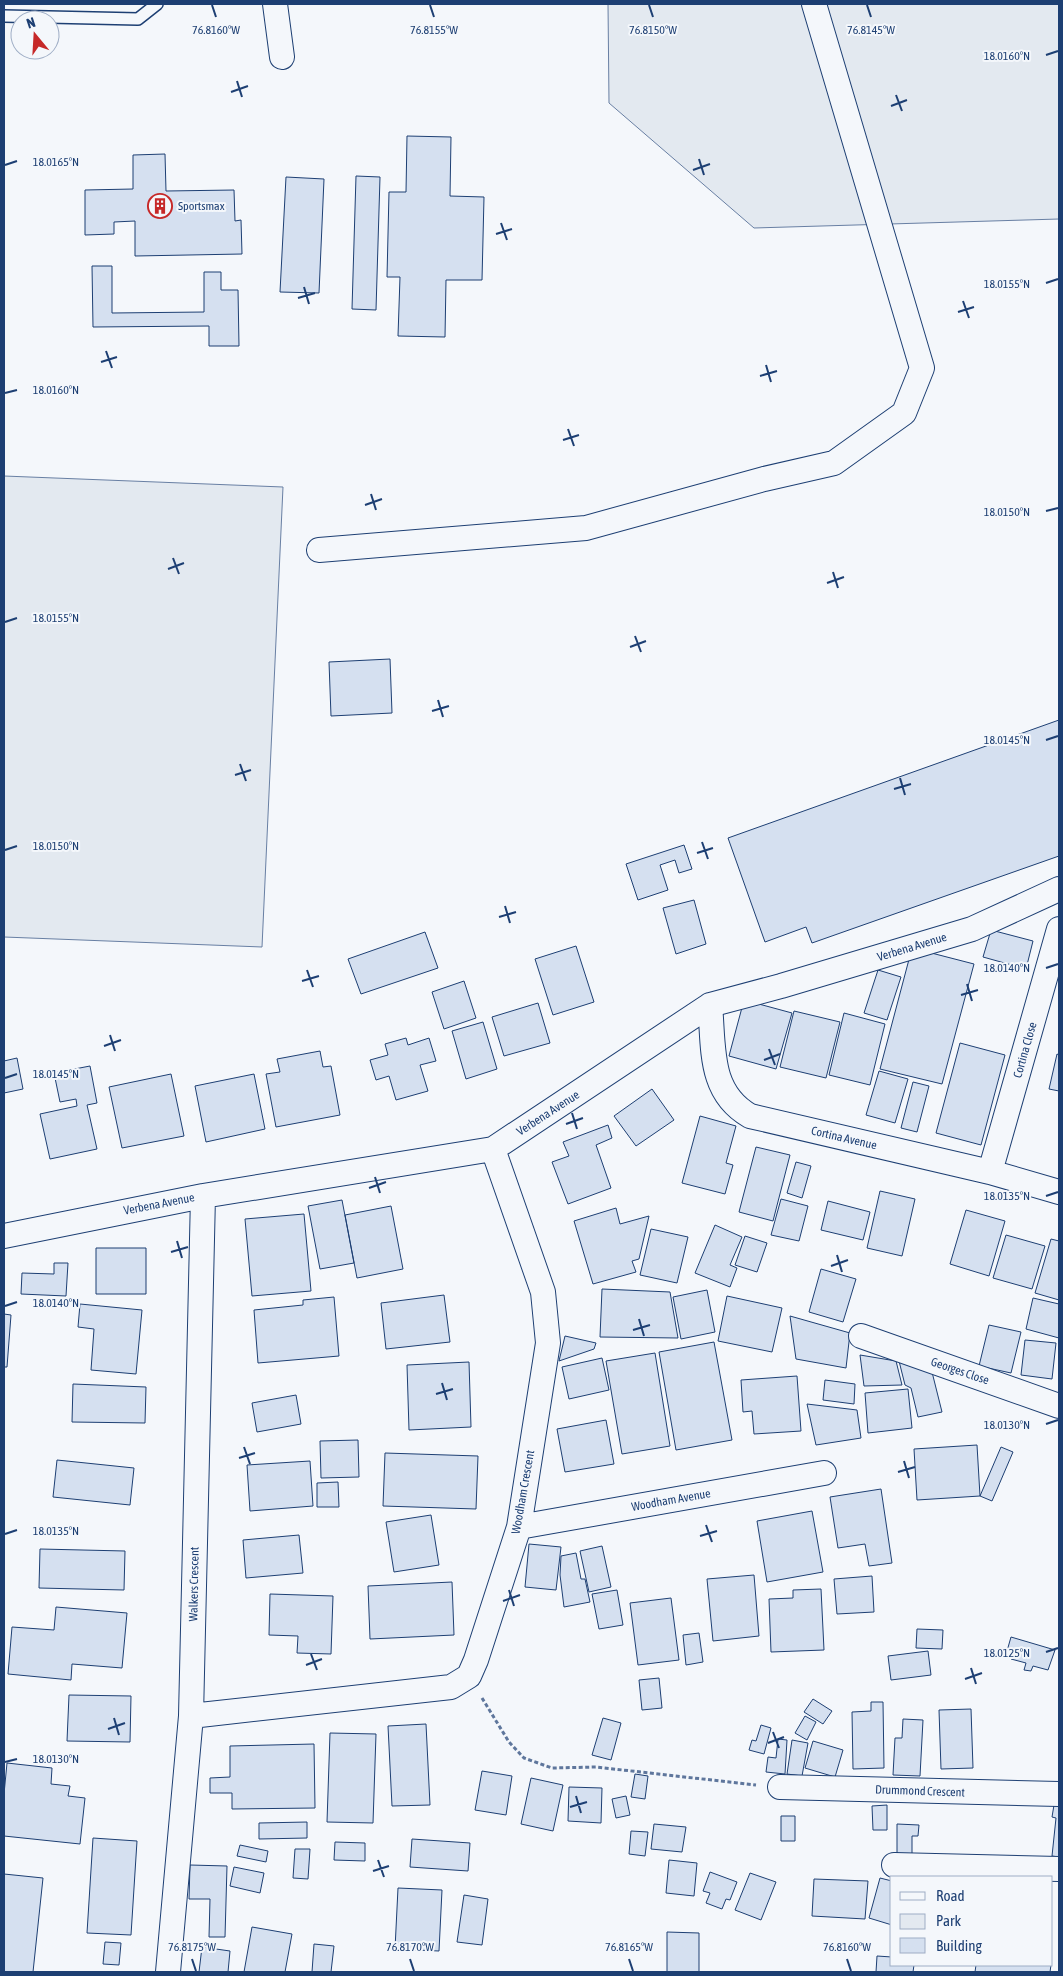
<svg xmlns="http://www.w3.org/2000/svg" width="1063" height="1976" viewBox="0 0 1063 1976" font-family="'Asap Condensed',sans-serif">
<style>
.green{fill:#e3e9f0;stroke:#687fa3}
.building{fill:#d5e0f0;stroke:#1d3f73}
.lines{fill:none;stroke-linecap:round;stroke-linejoin:round}
.lane-casing{stroke:#1d3f73;stroke-width:14}
.street-casing{stroke:#1d3f73;stroke-width:26}
.path{stroke:#5e769c;stroke-width:3;stroke-dasharray:4 2.5;stroke-linecap:butt}
.lane{stroke:#f4f7fb;stroke-width:11}
.street{stroke:#f4f7fb;stroke-width:24}
.ticks{fill:none;stroke:#1d3f73;stroke-width:2}
.labels{text-anchor:middle;stroke-width:4;stroke-linejoin:round;paint-order:stroke}
.poi-label{font-size:12px;fill:#1d3f73;stroke:#f4f7fb;text-anchor:start}
.street-label{font-size:12px;fill:#1d3f73;stroke:#f4f7fb}
.ticks-label{font-size:12px;text-anchor:middle;fill:#1d3f73;stroke:#f4f7fb;stroke-width:4;stroke-linejoin:round;paint-order:stroke}
</style>
<rect width="100%" height="100%" fill="#f4f7fb"/>
<!-- green -->
<path class="green" d="M608 4H1059V219L754 228 609 103Z
M4 476 283 487 262 947 4 937Z"/>
<!-- building -->
<path class="building" d="M407 136 451 137 450 196 484 197 482 280H446L445 337 398 336 400 277H387L389 192H406Z
M165 154 166 191 234 190 235 221 241 220 242 254 135 256V221L114 222V234L85 235V190L133 189V155Z
M356 176 380 177 376 310 352 309Z
M286 177 324 179 319 293 280 292Z
M92 266H112V313L204 312V272H221V290H238L239 346H209V326L93 327Z
M390 659 392 713 331 716 329 662Z
M1059 720V856L812 943 806 927 765 942 728 838Z
M684 845 692 869 679 873 675 860 660 865 668 890 638 900 626 864Z
M694 900 706 944 676 954 663 908Z
M991 930 1033 941 1026 969 983 957Z
M425 932 438 968 361 994 348 959Z
M576 946 594 1002 553 1015 535 959Z
M912 948 974 964 942 1084 880 1069Z
M878 970 901 977 887 1020 864 1013Z
M464 981 476 1018 444 1029 432 992Z
M744 1000 792 1013 776 1069 729 1056Z
M538 1003 550 1043 504 1056 492 1017Z
M794 1011 840 1022 826 1078 780 1067Z
M844 1013 885 1024 870 1085 829 1075Z
M483 1022 497 1069 466 1079 452 1031Z
M406 1038 408 1045 429 1038 436 1061 420 1065 428 1091 396 1100 389 1076 376 1080 370 1060 388 1055 385 1044Z
M960 1043 1005 1055 981 1145 936 1133Z
M320 1051 323 1067 331 1066 340 1115 276 1127 266 1074 280 1072 277 1059Z
M1057 1054 1059 1055V1091L1049 1089Z
M17 1058 23 1089 4 1093V1061Z
M90 1066 97 1103 87 1105 97 1149 50 1159 40 1114 77 1106 76 1099 60 1102 54 1073Z
M879 1071 908 1079 895 1123 866 1115Z
M171 1074 184 1136 122 1148 109 1087Z
M254 1074 265 1129 206 1142 195 1086Z
M913 1082 929 1086 917 1132 901 1128Z
M652 1089 674 1120 636 1146 614 1116Z
M700 1116 736 1126 726 1163 733 1165 725 1194 682 1183Z
M608 1125 612 1138 596 1145 611 1188 568 1204 552 1162 569 1156 563 1142Z
M756 1147 790 1155 773 1221 739 1212Z
M796 1162 811 1166 802 1198 787 1193Z
M880 1191 915 1199 902 1256 867 1248Z
M781 1199 808 1206 799 1241 771 1235Z
M342 1200 354 1263 320 1269 308 1206Z
M828 1201 870 1212 863 1240 821 1230Z
M391 1206 403 1269 357 1278 345 1215Z
M616 1208 620 1224 649 1216 639 1259 632 1261 636 1272 593 1284 574 1221Z
M966 1210 1005 1221 989 1276 950 1264Z
M304 1214 311 1291 252 1296 245 1219Z
M715 1225 742 1237 730 1265 737 1268 730 1287 695 1273Z
M651 1229 688 1237 677 1283 640 1275Z
M1006 1235 1045 1246 1032 1289 993 1278Z
M745 1236 767 1243 757 1272 735 1265Z
M1051 1239 1059 1241V1300L1035 1293Z
M96 1248H146V1294H96Z
M54 1263H68L66 1296 21 1294 22 1273 54 1274Z
M821 1269 856 1279 843 1322 809 1312Z
M602 1289 670 1292 678 1338 600 1337Z
M707 1290 715 1332 681 1339 673 1297Z
M444 1295 450 1342 386 1349 381 1303Z
M727 1296 782 1308 772 1352 718 1341Z
M334 1297 339 1356 258 1363 254 1310 303 1305V1300Z
M1033 1298 1059 1304V1338L1026 1329Z
M80 1304 142 1310 136 1374 91 1370 94 1329 78 1327Z
M4 1314 11 1315 7 1367H4Z
M790 1316 850 1333 846 1368 796 1359Z
M989 1325 1021 1332 1011 1373 979 1366Z
M565 1336 596 1343 594 1349 559 1361Z
M1025 1340 1056 1343 1052 1379 1021 1375Z
M714 1342 732 1440 676 1450 659 1352Z
M655 1353 670 1446 622 1454 606 1361Z
M860 1355 896 1361 902 1385 864 1386Z
M602 1358 609 1390 569 1399 562 1367Z
M899 1361 931 1368 942 1412 918 1417 911 1388 905 1385Z
M469 1362 471 1427 409 1430 407 1365Z
M797 1376 801 1431 754 1434 752 1411 743 1412 741 1380Z
M825 1380 855 1384 854 1404 823 1400Z
M73 1384 146 1387 145 1423 72 1422Z
M908 1389 912 1428 868 1433 865 1393Z
M296 1395 301 1424 257 1432 252 1403Z
M807 1404 857 1410 861 1438 816 1445Z
M606 1420 614 1464 565 1472 557 1429Z
M358 1440 359 1477 321 1478 320 1441Z
M977 1445 980 1496 917 1500 914 1449Z
M1001 1447 1013 1452 992 1501 980 1496Z
M385 1453 478 1456 476 1509 383 1506Z
M57 1460 134 1468 130 1505 53 1497Z
M310 1461 313 1506 250 1511 247 1465Z
M338 1482 339 1507H317V1483Z
M881 1489 892 1563 869 1566 865 1544 838 1548 830 1497Z
M812 1511 823 1572 767 1582 757 1521Z
M431 1515 439 1565 394 1572 386 1522Z
M299 1535 303 1573 246 1578 243 1540Z
M529 1544 561 1547 556 1590 525 1587Z
M602 1546 611 1587 589 1592 580 1551Z
M40 1549 125 1551 124 1590 39 1588Z
M576 1553 581 1579H585L590 1602 564 1607 560 1575 561 1556Z
M754 1575 759 1636 713 1641 707 1579Z
M872 1576 874 1612 837 1614 834 1579Z
M452 1582 454 1635 370 1639 368 1586Z
M821 1589 824 1650 771 1652 769 1599 793 1598V1590Z
M617 1590 623 1625 599 1629 592 1594Z
M270 1594 333 1596 331 1654 297 1653 298 1636 269 1635Z
M671 1598 679 1660 638 1665 630 1603Z
M56 1607 127 1613 122 1668 72 1664 71 1680 8 1674 12 1627 54 1630Z
M917 1629 943 1630 942 1649 916 1648Z
M699 1633 703 1662 686 1665 683 1635Z
M1011 1637 1055 1650 1048 1670 1033 1666 1031 1671 1024 1670 1026 1663 1011 1659 1012 1652 1007 1651Z
M928 1651 931 1675 891 1680 888 1656Z
M659 1678 662 1708 642 1710 639 1680Z
M69 1695 131 1696 130 1742 67 1741Z
M813 1699 832 1711 823 1724 804 1712Z
M871 1702H883L884 1768 853 1769 852 1712 871 1711Z
M971 1709 973 1768 941 1769 939 1710Z
M805 1716 816 1722 807 1740 795 1733Z
M603 1718 621 1723 611 1760 592 1755Z
M903 1719 923 1720 920 1776 893 1775 895 1738H902Z
M426 1724 430 1805 392 1806 388 1726Z
M761 1725 771 1728 764 1754 749 1750 752 1740 756 1741Z
M330 1733 376 1734 373 1823 327 1822Z
M778 1739 787 1740 785 1774 766 1772 768 1757 776 1758Z
M792 1740 808 1743 802 1776 787 1774Z
M813 1741 843 1750 835 1777 805 1768Z
M314 1744 315 1808 232 1809V1793H210V1778L230 1777V1746Z
M7 1763 52 1768 51 1784 70 1786 68 1796 85 1798 80 1844 4 1836V1794Z
M482 1771 512 1776 506 1815 475 1810Z
M635 1774 648 1776 645 1799 631 1797Z
M531 1778 563 1785 553 1831 521 1824Z
M569 1787 602 1788 601 1823 568 1821Z
M626 1796 630 1815 616 1818 612 1799Z
M887 1805V1830H873L872 1806Z
M1054 1805H1059V1857L1052 1856 1056 1818 1052 1817Z
M781 1816H795V1841H781Z
M307 1822V1838L259 1839V1823Z
M654 1824 686 1827 682 1852 651 1849Z
M897 1824 919 1825 918 1836H912V1855H897Z
M631 1831 648 1832 645 1856 629 1854Z
M93 1838 137 1841 131 1935 87 1933Z
M412 1839 470 1843 468 1871 410 1867Z
M335 1842 365 1843V1861L334 1860Z
M240 1845 268 1851 266 1862 237 1856Z
M295 1849H310L308 1879 293 1878Z
M669 1860 697 1863 694 1896 666 1893Z
M190 1865 227 1866 225 1937H209L210 1899H189Z
M234 1867 264 1873 260 1893 230 1886Z
M710 1872 737 1882 730 1900 726 1899 722 1909 706 1903 710 1893 703 1891Z
M750 1873 776 1882 761 1920 735 1910Z
M4 1874 43 1878 33 1972H4Z
M880 1878 892 1881V1925L869 1918Z
M814 1879 868 1881 865 1919 812 1916Z
M398 1888 442 1890 439 1951 395 1949Z
M464 1895 488 1899 482 1945 457 1942Z
M252 1927 292 1934 285 1972H244Z
M667 1932 699 1933V1972H667Z
M105 1942 121 1943 119 1965 103 1964Z
M314 1944 334 1946 331 1972H312Z
M202 1947 230 1951 228 1972H199Z
M877 1956 892 1957V1965H914L913 1972H876Z
M976 1965H1051L1050 1972H975Z"/>
<g class="lines">
<defs>
<path id="lane" d="M4 16 138 19 157 4"/>
<path id="street" d="M275 4 282 57
M319 550 586 528 764 479 834 463 904 413 922 368 814 4
M710 1005C714 1047 708 1092 750 1116L990 1172 1059 1192
M990 1172 1059 929
M4 1236 203 1196 493 1149 710 1005 781 986 972 929 1059 889
M861 1336 1059 1406
M519 1527 824 1473
M191 1716 451 1687 469 1676 476 1660 519 1527 548 1343 543 1292 493 1149
M780 1787 1059 1794
M894 1865 1059 1869
M168 1972 191 1716 203 1196"/>
</defs>
<!-- lane casing -->
<use href="#lane" class="lane-casing"/>
<!-- street casing -->
<use href="#street" class="street-casing"/>
<!-- path -->
<path class="path" d="M482 1698 509 1742 524 1758 552 1768 596 1767 756 1785"/>
<!-- lane -->
<use href="#lane" class="lane"/>
<!-- street -->
<use href="#street" class="street"/>
</g>
<!-- ticks -->
<path class="ticks" d="M212 5 216 17M430 5 434 17M649 5 653 17M867 5 871 17M1046 55 1058 51M237 81 242 97M231 92 248 86M896 95 902 111M891 106 907 100M699 159 704 175M5 165 17 161M693 170 710 164M501 223 507 240M496 234 512 229M1046 283 1058 279M304 287 309 304M298 298 315 293M963 301 969 318M958 312 974 307M106 351 112 368M101 362 117 357M766 365 771 382M760 376 777 371M5 393 17 390M568 429 574 446M563 440 579 435M371 494 376 510M365 505 382 499M1046 511 1058 508M173 558 179 574M168 569 184 563M833 572 838 588M827 583 844 577M5 622 17 618M635 636 641 652M630 647 646 641M438 700 443 717M432 711 449 706M1046 740 1058 736M240 764 246 781M235 775 251 770M900 778 905 795M894 789 911 784M702 842 708 859M5 850 17 846M697 853 713 848M505 906 510 923M499 917 516 912M1046 968 1058 964M307 970 313 987M302 981 319 976M967 984 972 1001M961 995 978 990M110 1035 115 1051M104 1046 121 1040M769 1049 775 1065M764 1060 780 1054M5 1078 17 1074M572 1113 577 1129M566 1124 583 1118M375 1177 380 1193M369 1188 386 1182M1046 1196 1058 1192M177 1241 182 1258M171 1252 188 1247M837 1255 842 1272M831 1266 848 1260M5 1306 17 1302M639 1319 644 1336M633 1330 650 1325M442 1383 447 1400M436 1394 453 1389M1046 1424 1058 1420M244 1447 250 1464M239 1458 255 1453M904 1461 909 1478M898 1472 915 1467M706 1525 712 1542M5 1534 17 1530M700 1536 717 1531M509 1590 514 1606M503 1601 520 1595M1046 1652 1058 1648M311 1654 317 1670M306 1665 322 1659M971 1668 976 1684M965 1679 982 1673M114 1718 119 1735M108 1729 125 1723M773 1732 779 1748M768 1743 784 1737M5 1762 17 1759M576 1796 581 1813M570 1807 587 1802M378 1860 384 1877M373 1871 389 1866M192 1959 196 1971M410 1959 414 1971M629 1959 633 1971M847 1959 851 1971"/>
<!-- icons -->
<defs>
<symbol id="building-ring" viewBox="-11 -11 22 22"><circle r="9.5" fill="#f4f7fb" stroke="#c62828" stroke-width="1.5"/><path d="M-4-6H4V6H1V3H-1V6H-4ZM-2.5-4.3h1.7v1.8h-1.7ZM.8-4.3h1.7v1.8H.8ZM-2.5-1h1.7V.8h-1.7ZM.8-1h1.7V.8H.8Z" fill="#c62828"/></symbol>
</defs>
<g fill-rule="evenodd">
<use href="#building-ring" x="146" y="192" width="28" height="28"/>
</g>
<g class="labels">
<!-- poi labels -->
<g class="poi-label">
<text x="178" y="210">Sportsmax</text>
</g>
<!-- street labels -->
<g class="street-label">
<text transform="translate(912 947) rotate(-17)" y="4">Verbena Avenue</text>
<text transform="translate(1025 1050) rotate(-74)" y="4">Cortina Close</text>
<text transform="translate(548 1113) rotate(-33)" y="4">Verbena Avenue</text>
<text transform="translate(844 1138) rotate(13)" y="4">Cortina Avenue</text>
<text transform="translate(159 1204) rotate(-11)" y="4">Verbena Avenue</text>
<text transform="translate(960 1371) rotate(19)" y="4">Georges Close</text>
<text transform="translate(523 1492) rotate(-80)" y="4">Woodham Crescent</text>
<text transform="translate(671 1500) rotate(-10)" y="4">Woodham Avenue</text>
<text transform="translate(194 1584) rotate(-89)" y="4">Walkers Crescent</text>
<text transform="translate(920 1791) rotate(2)" y="4">Drummond Crescent</text>
</g>
</g>
<g class="ticks-label">
<text x="216" y="34">76.8160°W</text>
<text x="434" y="34">76.8155°W</text>
<text x="653" y="34">76.8150°W</text>
<text x="871" y="34">76.8145°W</text>
<text x="1007" y="60">18.0160°N</text>
<text x="56" y="166">18.0165°N</text>
<text x="1007" y="288">18.0155°N</text>
<text x="56" y="394">18.0160°N</text>
<text x="1007" y="516">18.0150°N</text>
<text x="56" y="622">18.0155°N</text>
<text x="1007" y="744">18.0145°N</text>
<text x="56" y="850">18.0150°N</text>
<text x="1007" y="972">18.0140°N</text>
<text x="56" y="1078">18.0145°N</text>
<text x="1007" y="1200">18.0135°N</text>
<text x="56" y="1307">18.0140°N</text>
<text x="1007" y="1429">18.0130°N</text>
<text x="56" y="1535">18.0135°N</text>
<text x="1007" y="1657">18.0125°N</text>
<text x="56" y="1763">18.0130°N</text>
<text x="192" y="1951">76.8175°W</text>
<text x="410" y="1951">76.8170°W</text>
<text x="629" y="1951">76.8165°W</text>
<text x="847" y="1951">76.8160°W</text>
</g>
<!-- border -->
<rect width="1063" height="1976" fill="none" stroke="#1d3f73" stroke-width="10"/>
<!-- legend -->
<rect x="890" y="1876" width="162" height="90" fill="#f4f7fb" stroke="#9eadc5"/>
<rect x="900" y="1892" width="25" height="8" fill="#f4f7fb" stroke="#9eadc5"/>
<text x="936" y="1901" font-size="15" fill="#1d3f73">Road</text>
<rect x="900" y="1914" width="25" height="15" fill="#e3e9f0" stroke="#9eadc5"/>
<text x="936" y="1926" font-size="15" fill="#1d3f73">Park</text>
<rect x="900" y="1938" width="25" height="15" fill="#d5e0f0" stroke="#9eadc5"/>
<text x="936" y="1951" font-size="15" fill="#1d3f73">Building</text>
<!-- north arrow -->
<g transform="translate(35 35) rotate(342)"><circle r="24" fill="#f4f7fb" stroke="#9eadc5"/>
<path d="M0-4L9 19L0 12L-9 19Z" fill="#c62828"/>
<text y="-8" font-size="14" font-weight="bold" text-anchor="middle" fill="#1d3f73">N</text>
</g>
</svg>
